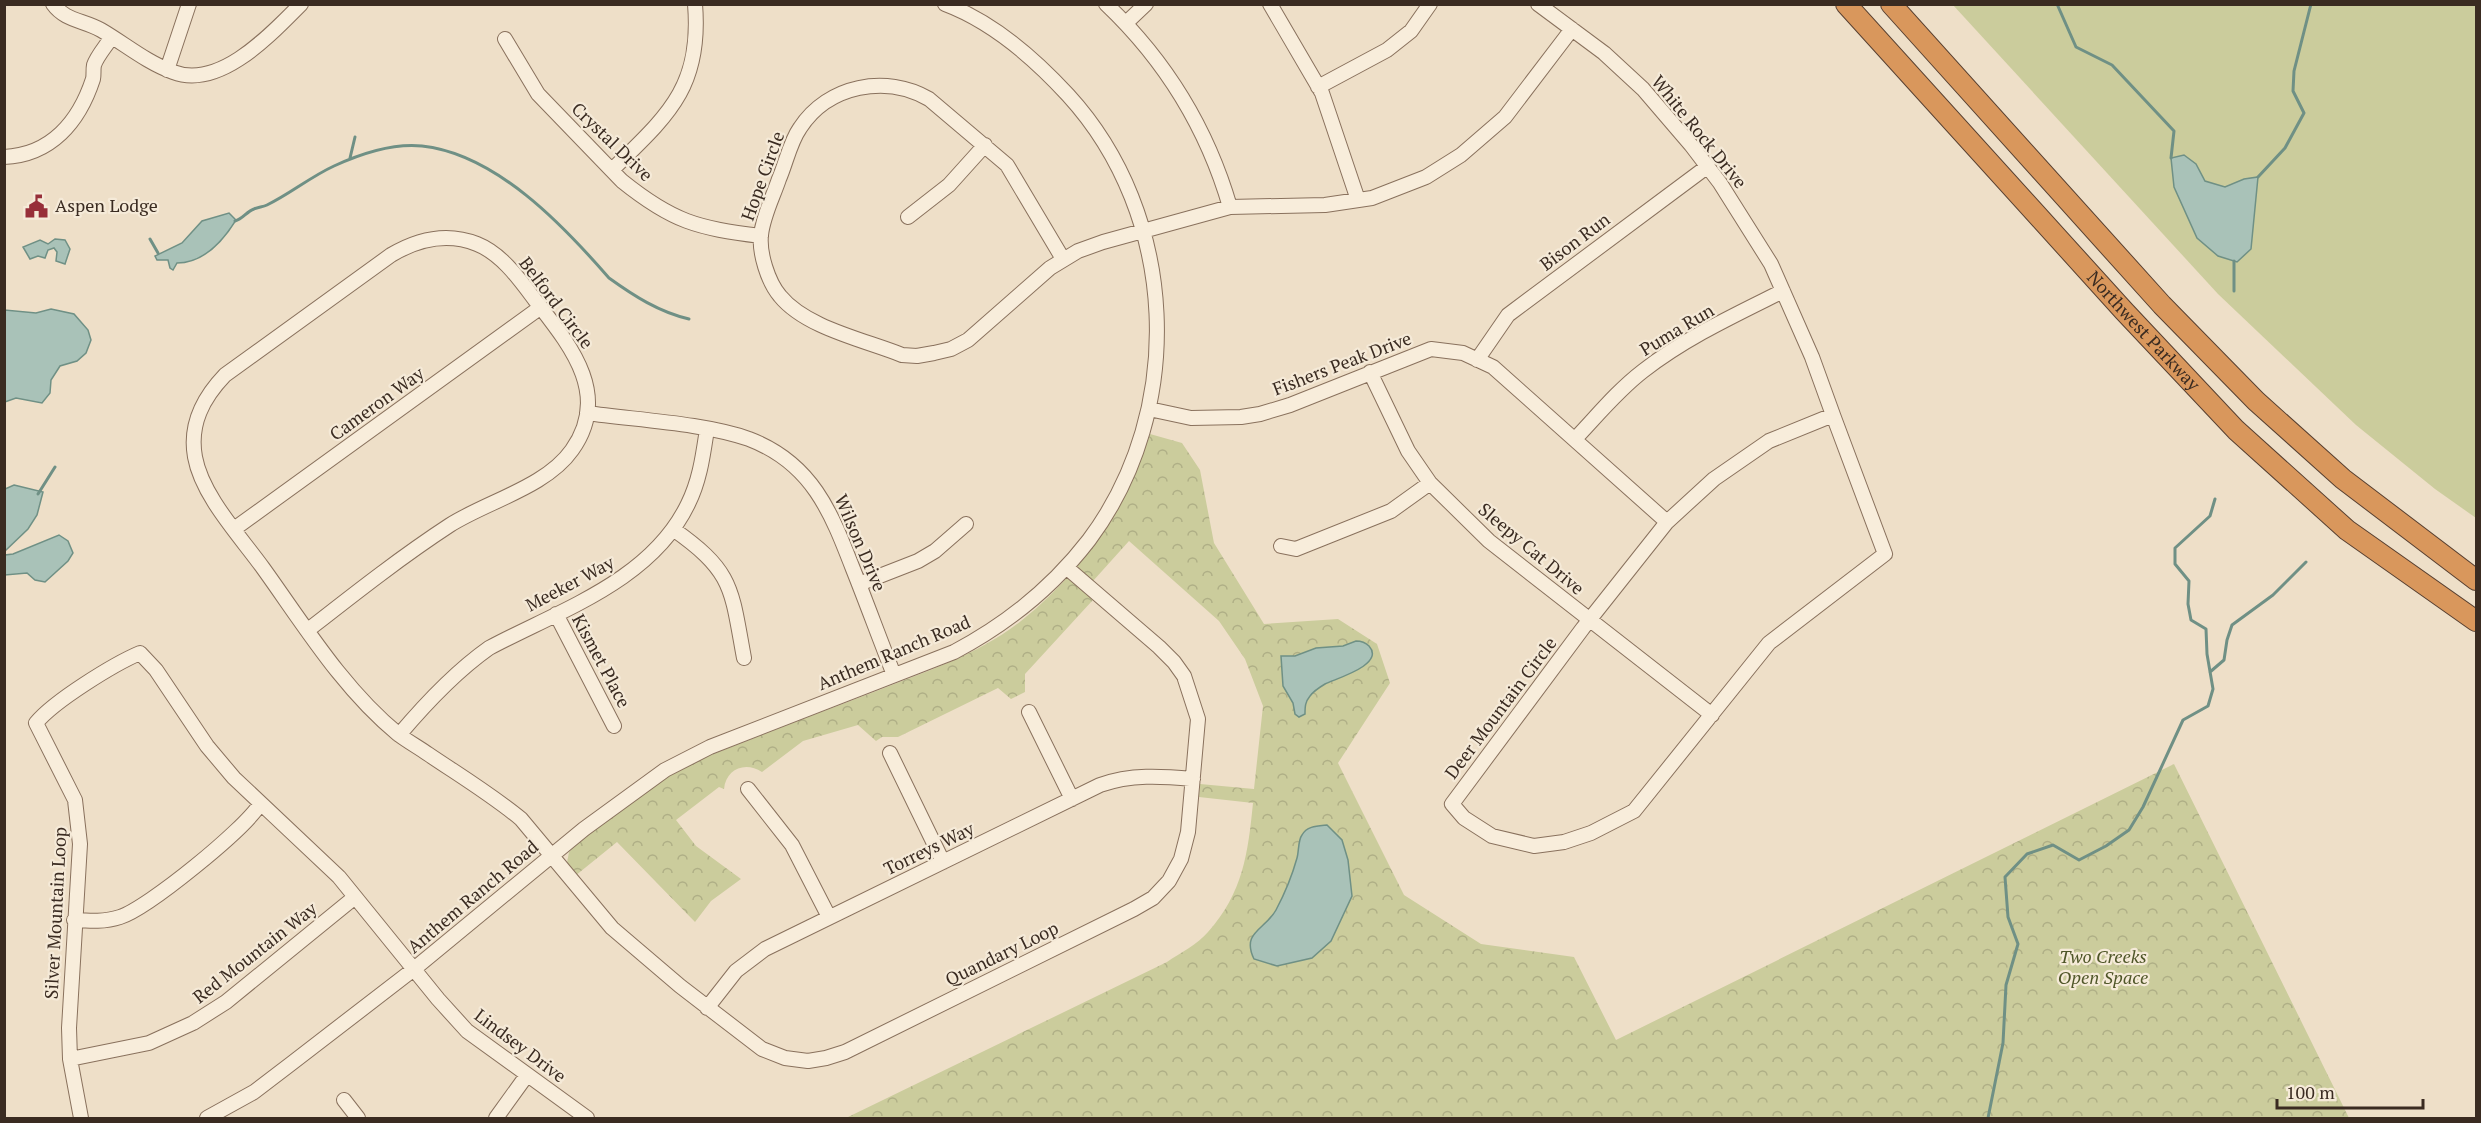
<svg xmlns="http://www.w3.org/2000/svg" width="2481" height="1123" viewBox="0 0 2481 1123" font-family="'PT Serif',serif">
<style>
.grass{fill:#cbcc9c}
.park{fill:url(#park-crowns)}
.water{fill:#a9c2b8;stroke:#6f9085;stroke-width:1.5}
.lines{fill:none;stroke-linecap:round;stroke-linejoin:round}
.stream{stroke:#6f9085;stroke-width:3}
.minor-casing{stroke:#89715d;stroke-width:16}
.highway-casing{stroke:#584031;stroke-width:22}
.minor{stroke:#f8eddb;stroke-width:14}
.highway{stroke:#d9975c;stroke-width:20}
.labels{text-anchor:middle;stroke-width:4.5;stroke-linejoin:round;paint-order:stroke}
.street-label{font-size:18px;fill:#3a2b21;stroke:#f5ead8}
.poi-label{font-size:18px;fill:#3a2b21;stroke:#f5ead8;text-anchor:start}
.park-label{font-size:18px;font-style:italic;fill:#4f5628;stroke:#f5ead8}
</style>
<defs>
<pattern id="park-crowns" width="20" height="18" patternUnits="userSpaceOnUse" patternTransform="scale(1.5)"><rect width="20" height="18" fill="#cbcc9c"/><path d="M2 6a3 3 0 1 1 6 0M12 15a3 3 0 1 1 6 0" fill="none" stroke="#afaf86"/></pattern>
</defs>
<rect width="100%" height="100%" fill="#eedfc8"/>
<!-- grass -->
<path class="grass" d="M1953 5H2476V518L2435 489 2356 425 2218 294Z"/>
<!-- park -->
<path class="park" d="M1150 434 1182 443 1200 470 1214 543 1264 624 1338 619 1377 644 1390 683 1338 763 1404 895 1481 944 1574 957 1616 1040 2174 764 2349 1118H839L848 1117 1167 962C1180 953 1198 944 1208 932 1243 893 1248 853 1253 803L1199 797 1200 784 1254 789 1263 706 1245 659 1219 621 1129 541 1093 581 1103 589 1025 674V692L1011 699 998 688 898 737H882L876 741 858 725 803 741 762 772C745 761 726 769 724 789L719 787 676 820 696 846 741 879 711 901 695 922 617 842 575 876 567 863 569 852C596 825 640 792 673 773 694 760 717 753 739 744 786 725 832 708 879 690 928 671 979 654 1021 621 1082 573 1125 506 1150 434Z"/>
<!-- water -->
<path class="water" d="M2184 155 2196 164 2205 181 2225 187 2244 179 2258 177 2251 249 2237 262 2218 256 2197 238 2174 187 2171 158Z
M229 213 236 220C223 241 203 263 177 263L173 270 170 268 168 260H157L155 256 182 243 202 221Z
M55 239 65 240 70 249 65 264 56 261 57 252 54 248 48 250 45 258 38 256 30 259 23 247 40 240 48 244Z
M51 309 74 314 88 330 91 340 86 353 77 361 60 366 51 380 50 393 42 403 16 398 5 402V310L36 313Z
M14 485 43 492 37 515 28 529 5 551V489Z
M59 535 68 541 73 553 68 561 45 582 35 580 27 573 5 575V555L13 554Z
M1356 641C1361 641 1365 642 1369 646 1386 665 1334 679 1325 684 1320 687 1313 692 1310 696 1305 702 1305 707 1305 714L1299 717 1295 714 1293 703 1283 686 1281 656H1295L1316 648 1343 646Z
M1327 825 1342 840 1348 860 1352 896 1331 941 1312 958 1277 966 1254 959C1241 932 1265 930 1276 910 1285 893 1292 876 1297 858 1299 851 1298 840 1302 835 1307 826 1317 826 1327 825Z"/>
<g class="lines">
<!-- stream -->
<path class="stream" d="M2057 4 2076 47 2112 65 2174 131 2171 158
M350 158 355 137
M2258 177 2285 148 2304 113 2293 91 2294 71 2311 4
M235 221C243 219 246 212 254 209 258 207 263 207 267 205 290 194 310 177 334 166 360 154 393 143 422 146 496 154 563 225 609 278 634 296 659 312 689 319
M150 239 158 253
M2234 291V261
M38 494 55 467
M2210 672 2224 660 2227 640 2232 625 2273 595 2306 562
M1988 1118 2003 1043 2006 985 2018 944 2008 917 2005 877 2027 854 2053 845 2079 860 2106 846 2129 830 2143 807 2183 720 2208 706 2213 689 2207 654 2206 629 2191 620 2188 604 2189 581 2175 564V548L2210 516 2215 499"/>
<defs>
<path id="minor" d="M53 4C65 21 84 20 101 30 125 44 146 62 173 72 220 90 271 34 301 4
M1106 4C1166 61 1207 128 1230 207
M1270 4 1322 93 1358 200
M1538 4 1604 53 1643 89 1691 145 1720 183 1771 264 1812 357 1833 415
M1126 23 1146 4
M505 39 538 94 622 181C673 222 697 228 761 236
M167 70 189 4
M1318 87 1387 50 1411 31 1430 4
M4 157C51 155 79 122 93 79 94 75 93 70 94 65 97 56 106 46 111 38
M612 170C667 116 702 88 695 4
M908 217 949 185 985 145
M1063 259 1007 165 929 99C886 74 828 85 800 128 790 142 786 163 779 179 773 197 763 216 761 235 759 253 768 282 780 296 806 328 865 340 902 355L917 356 934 353 951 349 968 340 1050 268 1078 251 1103 242 1230 207 1325 205 1372 198 1426 177 1461 155 1505 117 1572 29
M1477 360 1508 315 1708 166
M1370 372 1408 451 1430 483 1489 541 1712 715
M1149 409 1191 418 1241 417 1260 414 1290 405 1431 349 1463 353 1493 367 1667 522
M587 413C636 420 704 423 749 439 812 463 831 512 853 569 867 604 880 640 894 675
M1833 415 1885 554 1769 643 1634 811 1591 833 1564 842 1534 846 1492 836 1464 818 1452 804 1583 628 1667 522 1714 479 1769 441Z
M1575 439C1597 416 1617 391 1643 371 1685 338 1735 315 1783 291
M234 529 541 307
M673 529C734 572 731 588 744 658
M1281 546 1296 549 1391 511 1430 483
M859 584 918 561 935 551 966 524
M556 614 614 726
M308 630C354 594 401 557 450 525 488 501 546 487 572 450 612 394 569 344 535 300 520 280 502 254 477 244 447 232 418 239 391 255L225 375C203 398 189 424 195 457 202 496 240 536 263 568 304 625 343 689 398 734 407 741 418 747 428 754 459 775 492 795 521 819L612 928 680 986 762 1049 785 1058 808 1061 826 1058 845 1052 1134 909 1153 898 1169 881 1181 859 1188 832 1198 719 1184 676 1174 662 1159 647 1066 567
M1029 712 1072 799
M399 735C426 703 455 672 489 648 560 610 651 581 688 504 700 480 703 455 707 429
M890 753 943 862
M748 789 792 845 829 917
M74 920C90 921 105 922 120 917 148 908 245 829 260 804
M707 1008 736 971 765 949 1100 785C1131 774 1161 776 1193 779
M70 1059 149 1043 193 1023 226 1002 355 897
M344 1100 358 1118
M81 1118 70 1059 69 1028 80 844 75 800 36 723C54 701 114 664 140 653L156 670 207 746 234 778 339 877 438 999 467 1031 587 1118
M207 1118 254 1092 292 1063 414 969 584 829 665 770 710 747 954 652C1007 624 1052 588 1089 540 1187 409 1178 215 1068 95 1034 58 993 22 945 4
M496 1118 527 1075"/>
<g id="highway">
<path id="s1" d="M1846 4 2124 311 2236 430 2347 530 2476 621"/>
<path d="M1891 4 2162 305 2256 401 2343 479 2476 580"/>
</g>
</defs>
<!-- minor casing -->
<use href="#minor" class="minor-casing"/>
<!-- highway casing -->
<use href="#highway" class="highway-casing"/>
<!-- minor -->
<use href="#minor" class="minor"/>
<!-- highway -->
<use href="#highway" class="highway"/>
</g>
<!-- icons -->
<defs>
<symbol id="civic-bare" viewBox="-9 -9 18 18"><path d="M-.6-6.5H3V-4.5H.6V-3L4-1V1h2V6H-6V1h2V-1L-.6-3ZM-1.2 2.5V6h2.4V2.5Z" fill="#972f39" stroke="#f5ead8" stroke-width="2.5" paint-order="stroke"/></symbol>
</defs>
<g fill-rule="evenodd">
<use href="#civic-bare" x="20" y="190" width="33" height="33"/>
</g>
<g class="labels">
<!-- street labels -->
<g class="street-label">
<text transform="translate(1699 132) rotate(51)" y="6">White Rock Drive</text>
<text transform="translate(612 142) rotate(44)" y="6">Crystal Drive</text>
<text transform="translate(763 176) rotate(-70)" y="6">Hope Circle</text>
<text transform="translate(1575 242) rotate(-37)" y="6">Bison Run</text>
<text transform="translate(556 303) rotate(53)" y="6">Belford Circle</text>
<text transform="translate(1677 330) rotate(-31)" y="6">Puma Run</text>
<text dy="6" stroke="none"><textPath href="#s1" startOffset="442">Northwest Parkway</textPath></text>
<text transform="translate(1342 364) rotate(-21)" y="6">Fishers Peak Drive</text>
<text transform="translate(377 404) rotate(-36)" y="6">Cameron Way</text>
<text transform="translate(860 543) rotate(67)" y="6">Wilson Drive</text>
<text transform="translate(1531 549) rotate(40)" y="6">Sleepy Cat Drive</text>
<text transform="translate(570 584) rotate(-28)" y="6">Meeker Way</text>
<text transform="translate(894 653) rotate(-23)" y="6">Anthem Ranch Road</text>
<text transform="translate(601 661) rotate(62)" y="6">Kismet Place</text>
<text transform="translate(1501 708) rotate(-53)" y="6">Deer Mountain Circle</text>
<text transform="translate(929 849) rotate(-26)" y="6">Torreys Way</text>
<text transform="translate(473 897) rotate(-40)" y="6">Anthem Ranch Road</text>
<text transform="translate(56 913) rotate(-87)" y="6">Silver Mountain Loop</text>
<text transform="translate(255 953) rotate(-38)" y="6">Red Mountain Way</text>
<text transform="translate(1002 954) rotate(-26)" y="6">Quandary Loop</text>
<text transform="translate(520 1046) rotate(37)" y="6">Lindsey Drive</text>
</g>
<!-- poi labels -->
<g class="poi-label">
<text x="55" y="212">Aspen Lodge</text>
</g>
<!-- park labels -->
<g class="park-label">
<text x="2103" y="963">Two Creeks<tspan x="2103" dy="21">Open Space</tspan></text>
</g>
</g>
<!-- border -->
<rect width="2481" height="1123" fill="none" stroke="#3a2b21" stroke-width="12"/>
<!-- scale -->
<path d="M2277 1099v9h146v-9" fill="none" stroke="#3a2b21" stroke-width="3"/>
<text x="2286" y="1099" font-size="18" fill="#3a2b21" stroke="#f5ead8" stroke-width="4.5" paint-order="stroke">100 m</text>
</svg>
